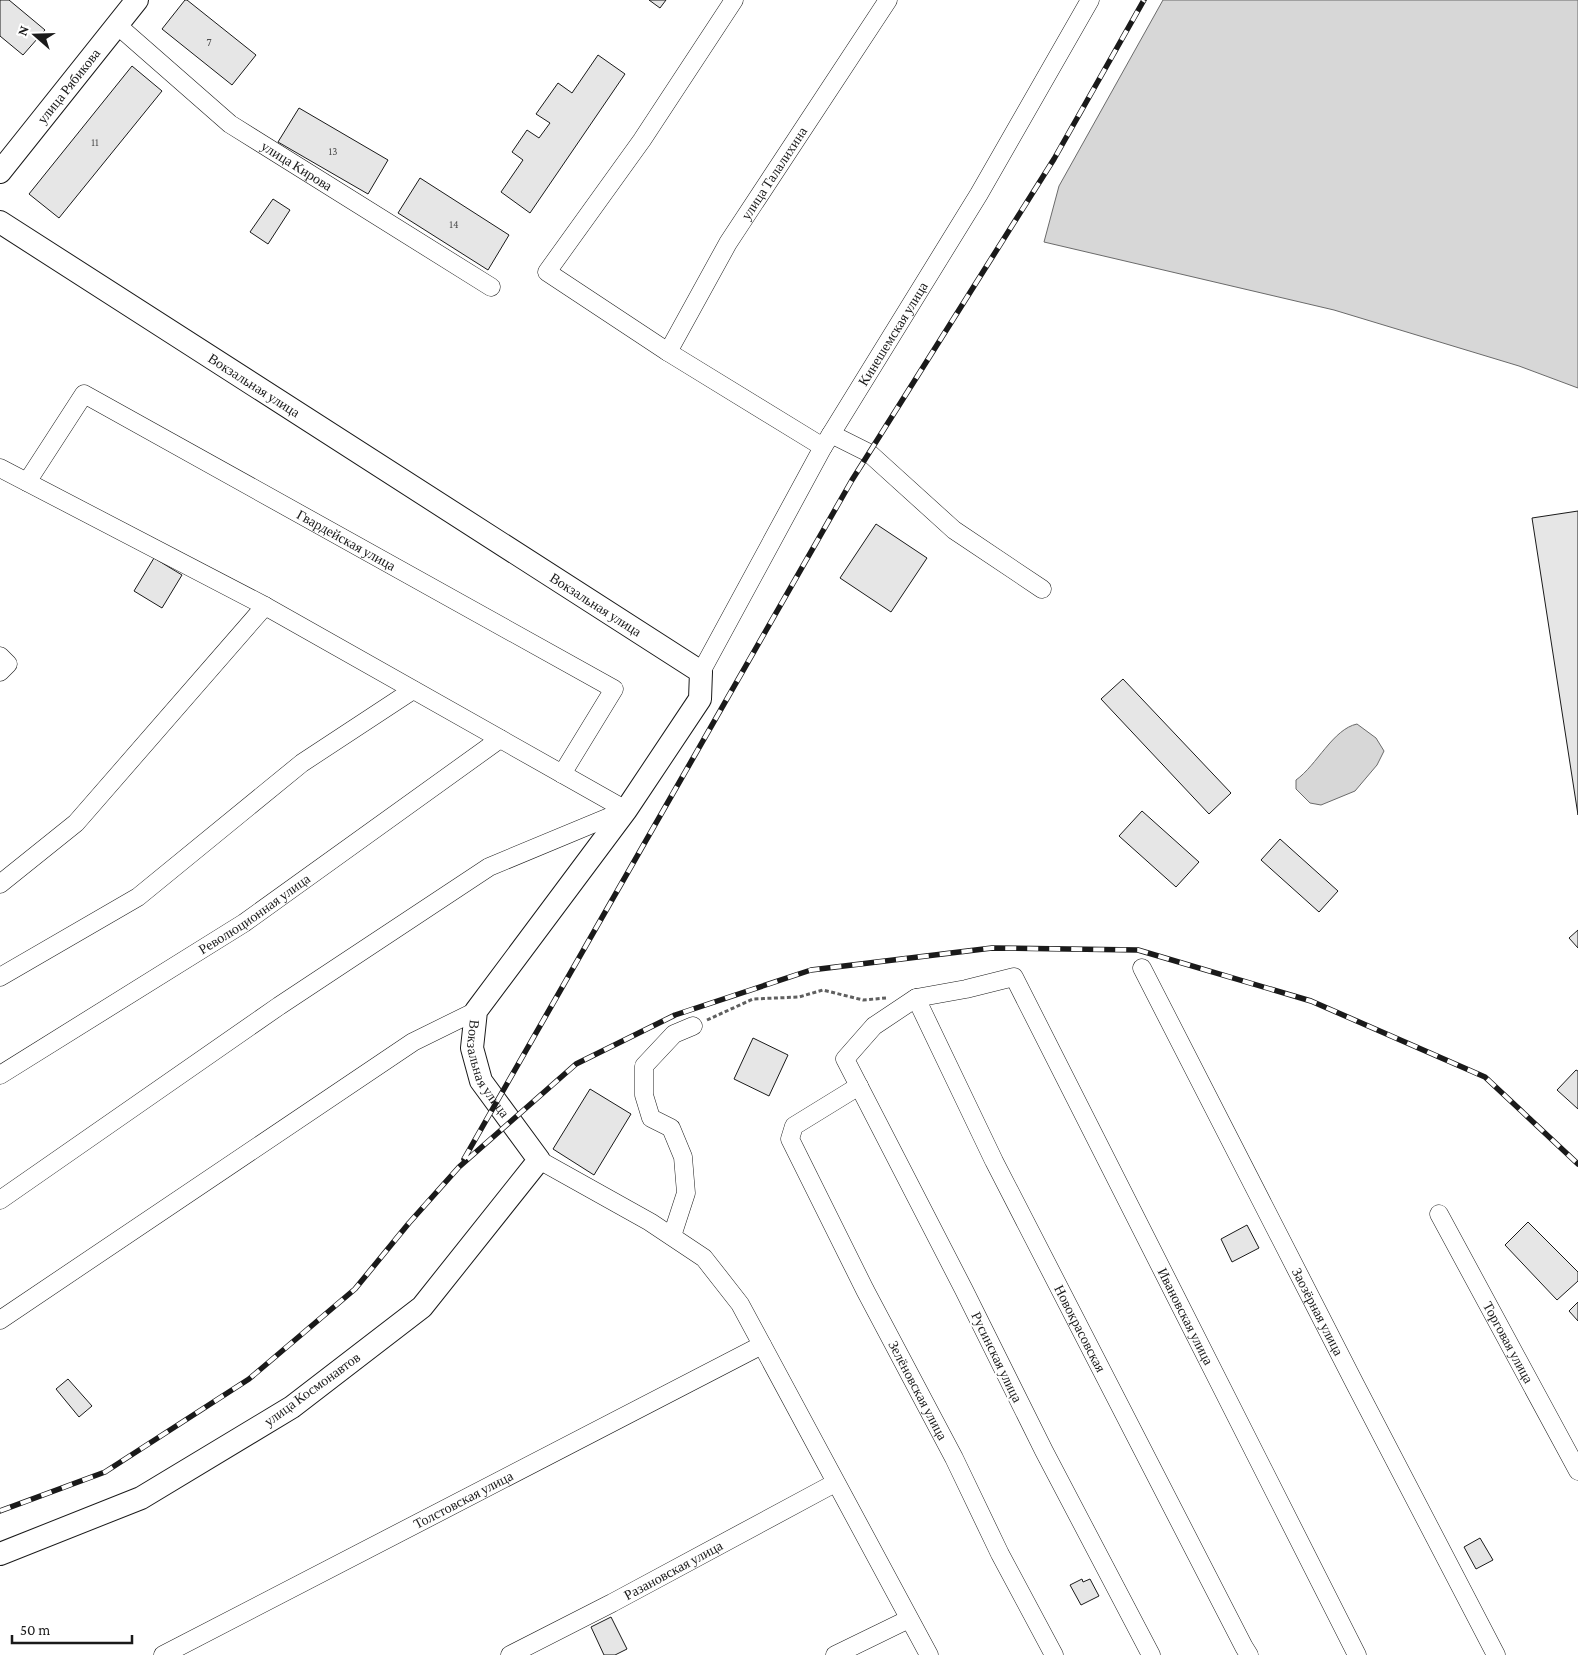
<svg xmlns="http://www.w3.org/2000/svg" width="1578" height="1655" viewBox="0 0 1578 1655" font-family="'Crimson Pro',serif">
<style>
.water{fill:#d7d7d7;stroke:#6a6a6a}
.building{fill:#e6e6e6;stroke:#1a1a1a}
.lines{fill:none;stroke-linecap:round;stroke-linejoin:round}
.minor-casing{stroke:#1a1a1a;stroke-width:19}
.major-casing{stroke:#1a1a1a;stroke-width:24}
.path{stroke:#5f5f5f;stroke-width:3;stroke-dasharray:4 2.5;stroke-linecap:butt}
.minor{stroke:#fff;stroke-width:18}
.major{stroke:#fff;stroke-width:22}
.rail-casing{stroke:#1a1a1a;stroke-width:5.5}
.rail{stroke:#fff;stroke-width:4;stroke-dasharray:11;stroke-linecap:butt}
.labels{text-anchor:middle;stroke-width:4;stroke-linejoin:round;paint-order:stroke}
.number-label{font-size:11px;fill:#4d4d4d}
.street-label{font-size:14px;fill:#1a1a1a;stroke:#fff}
</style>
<rect width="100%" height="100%" fill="#fff"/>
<!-- water -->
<path class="water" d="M1163 0H1578V388L1519 366 1334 310 1044 242 1059 186Z
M1357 724 1376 738 1384 751 1377 765 1355 791 1321 805 1310 803 1296 789V780C1317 765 1333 729 1357 724Z"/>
<!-- building -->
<path class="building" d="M0 0H9L45 30 23 55 0 36Z
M185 0H187L256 55 232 85 162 29Z
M649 0H666L660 8Z
M598 55 625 74 530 213 501 192 523 160 512 152 527 130 539 138 550 123 536 114 558 83 572 93Z
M132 66 162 91 59 218 29 194Z
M299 108 388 160 368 194 278 142Z
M420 178 509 235 488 270 398 213Z
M273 199 290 210 268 244 250 232Z
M1578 511V815L1532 518Z
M876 524 927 558 891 612 840 578Z
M154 558 182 575 162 608 134 591Z
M1123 679 1231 793 1209 814 1101 699Z
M1142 811 1199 862 1176 887 1119 836Z
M1280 839 1338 891 1319 912 1261 860Z
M1578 930V948L1569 938Z
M753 1038 788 1055 769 1096 734 1079Z
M1576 1070 1578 1071V1109L1557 1090Z
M590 1089 631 1114 594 1175 553 1149Z
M1528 1222 1578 1272V1281L1557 1300 1505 1245Z
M1247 1225 1259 1248 1232 1262 1221 1239Z
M1578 1302V1321L1569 1311Z
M68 1379 92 1406 79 1417 56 1389Z
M1480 1538 1493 1560 1476 1569 1464 1547Z
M1082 1579 1083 1582 1090 1579 1099 1596 1081 1605 1070 1585Z
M611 1617 627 1649 615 1655H604L591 1627Z"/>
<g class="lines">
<defs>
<g id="minor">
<path d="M734 0 642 140 547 272 668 352 823 447"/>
<path id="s1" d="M117 25 230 124 491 287"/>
<path id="s2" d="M668 352 728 243 888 0"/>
<path d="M831 434 869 453 954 530 1042 589"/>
<path d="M0 468 265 606 626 810"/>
<path id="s3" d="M27 482 84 394 614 689 562 774"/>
<path d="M0 656 8 664 0 672"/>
<path id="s4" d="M701 672 823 447 979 194 1090 0"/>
<path d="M0 884 76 823 265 606"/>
<path id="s5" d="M1142 968 1355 1384 1496 1655"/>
<path d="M0 977 138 897 302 763 413 690"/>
<path id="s6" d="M916 998 994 1161 1244 1647 1249 1655"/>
<path id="s7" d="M0 1075 244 923 500 739"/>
<path id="s8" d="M859 1086 794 1126 790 1139 865 1290 954 1458 1000 1554 1054 1655"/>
<path d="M539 1160 650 1222 704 1258 740 1304 929 1655"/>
<path d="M0 1200 279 1006 489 867 626 810"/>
<path id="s9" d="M1439 1214 1578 1471"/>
<path d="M672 1236 686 1193 683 1157 671 1128 651 1118 644 1095V1066L674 1034 693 1026"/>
<path d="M0 1320 413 1042 476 1011"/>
<path id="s10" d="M163 1655 762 1345"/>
<path id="s11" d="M510 1655 612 1603 835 1483"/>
<path d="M835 1655 909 1619"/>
<path id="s12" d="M1151 1655 1044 1451 964 1290 845 1059 874 1026 916 998 966 989 1014 977 1357 1655"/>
</g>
<g id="major">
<path id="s13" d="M0 172 137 0"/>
<path id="s14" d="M0 222 701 672 700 699 626 810 476 1011 472 1048 481 1081 539 1160 422 1307 292 1407 141 1498 0 1554"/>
</g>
</defs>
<!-- minor casing -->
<use href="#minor" class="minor-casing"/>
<!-- major casing -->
<use href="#major" class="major-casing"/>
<!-- path -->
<path class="path" d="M707 1020 753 999 799 997 823 990 863 1000 886 998"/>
<!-- minor -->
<use href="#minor" class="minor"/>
<!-- major -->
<use href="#major" class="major"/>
<defs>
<path id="rail" d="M464 1159 852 480 1054 159 1144 0
M0 1511 105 1472 249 1379 355 1289 409 1223 459 1167 576 1064 675 1015 811 970 992 948 1138 950 1311 1001 1485 1077 1578 1164"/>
</defs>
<!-- rail casing -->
<use href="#rail" class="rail-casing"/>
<!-- rail -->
<use href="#rail" class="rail"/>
</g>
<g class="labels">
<!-- number labels -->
<g class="number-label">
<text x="209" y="46">7</text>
<text x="95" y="146">11</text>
<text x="333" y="155">13</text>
<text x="454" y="228">14</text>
</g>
<!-- street labels -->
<g class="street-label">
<text dy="5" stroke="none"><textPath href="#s13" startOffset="110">улица Рябикова</textPath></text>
<text dy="5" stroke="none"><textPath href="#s1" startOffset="229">улица Кирова</textPath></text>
<text dy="5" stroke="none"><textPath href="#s2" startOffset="208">улица Талалихина</textPath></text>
<text dy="5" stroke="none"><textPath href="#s4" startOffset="389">Кинешемская улица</textPath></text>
<text dy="5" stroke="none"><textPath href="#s14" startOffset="302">Вокзальная улица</textPath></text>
<text dy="5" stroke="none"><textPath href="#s3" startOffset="405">Гвардейская улица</textPath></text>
<text dy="5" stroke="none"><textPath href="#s14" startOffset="708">Вокзальная улица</textPath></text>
<text dy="5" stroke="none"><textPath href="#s7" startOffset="301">Революционная улица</textPath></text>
<text dy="5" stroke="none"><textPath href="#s14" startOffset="1306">Вокзальная улица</textPath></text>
<text dy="5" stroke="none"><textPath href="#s5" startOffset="386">Заозёрная улица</textPath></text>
<text dy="5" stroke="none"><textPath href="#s12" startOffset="1245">Ивановская улица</textPath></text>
<text dy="5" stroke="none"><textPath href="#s6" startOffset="369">Новокрасовская</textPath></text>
<text dy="5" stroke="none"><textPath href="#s9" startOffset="146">Торговая улица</textPath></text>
<text transform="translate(997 1357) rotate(64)" y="5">Русинская улица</text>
<text transform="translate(312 1389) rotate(-36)" y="5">улица Космонавтов</text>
<text dy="5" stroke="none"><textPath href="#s8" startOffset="372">Зелёновская улица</textPath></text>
<text dy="5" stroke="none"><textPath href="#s10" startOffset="338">Толстовская улица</textPath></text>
<text dy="5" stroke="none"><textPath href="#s11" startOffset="184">Разановская улица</textPath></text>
</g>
</g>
<!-- north arrow -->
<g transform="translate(35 35) rotate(290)" stroke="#ffffff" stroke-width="4" paint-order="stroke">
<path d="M0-4L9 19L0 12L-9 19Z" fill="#1a1a1a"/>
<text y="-8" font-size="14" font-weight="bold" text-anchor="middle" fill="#1a1a1a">N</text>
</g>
<!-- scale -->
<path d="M12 1635v8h120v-8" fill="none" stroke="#1a1a1a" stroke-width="2.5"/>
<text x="20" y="1635" font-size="15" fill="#1a1a1a" stroke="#ffffff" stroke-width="4" paint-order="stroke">50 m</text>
</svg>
